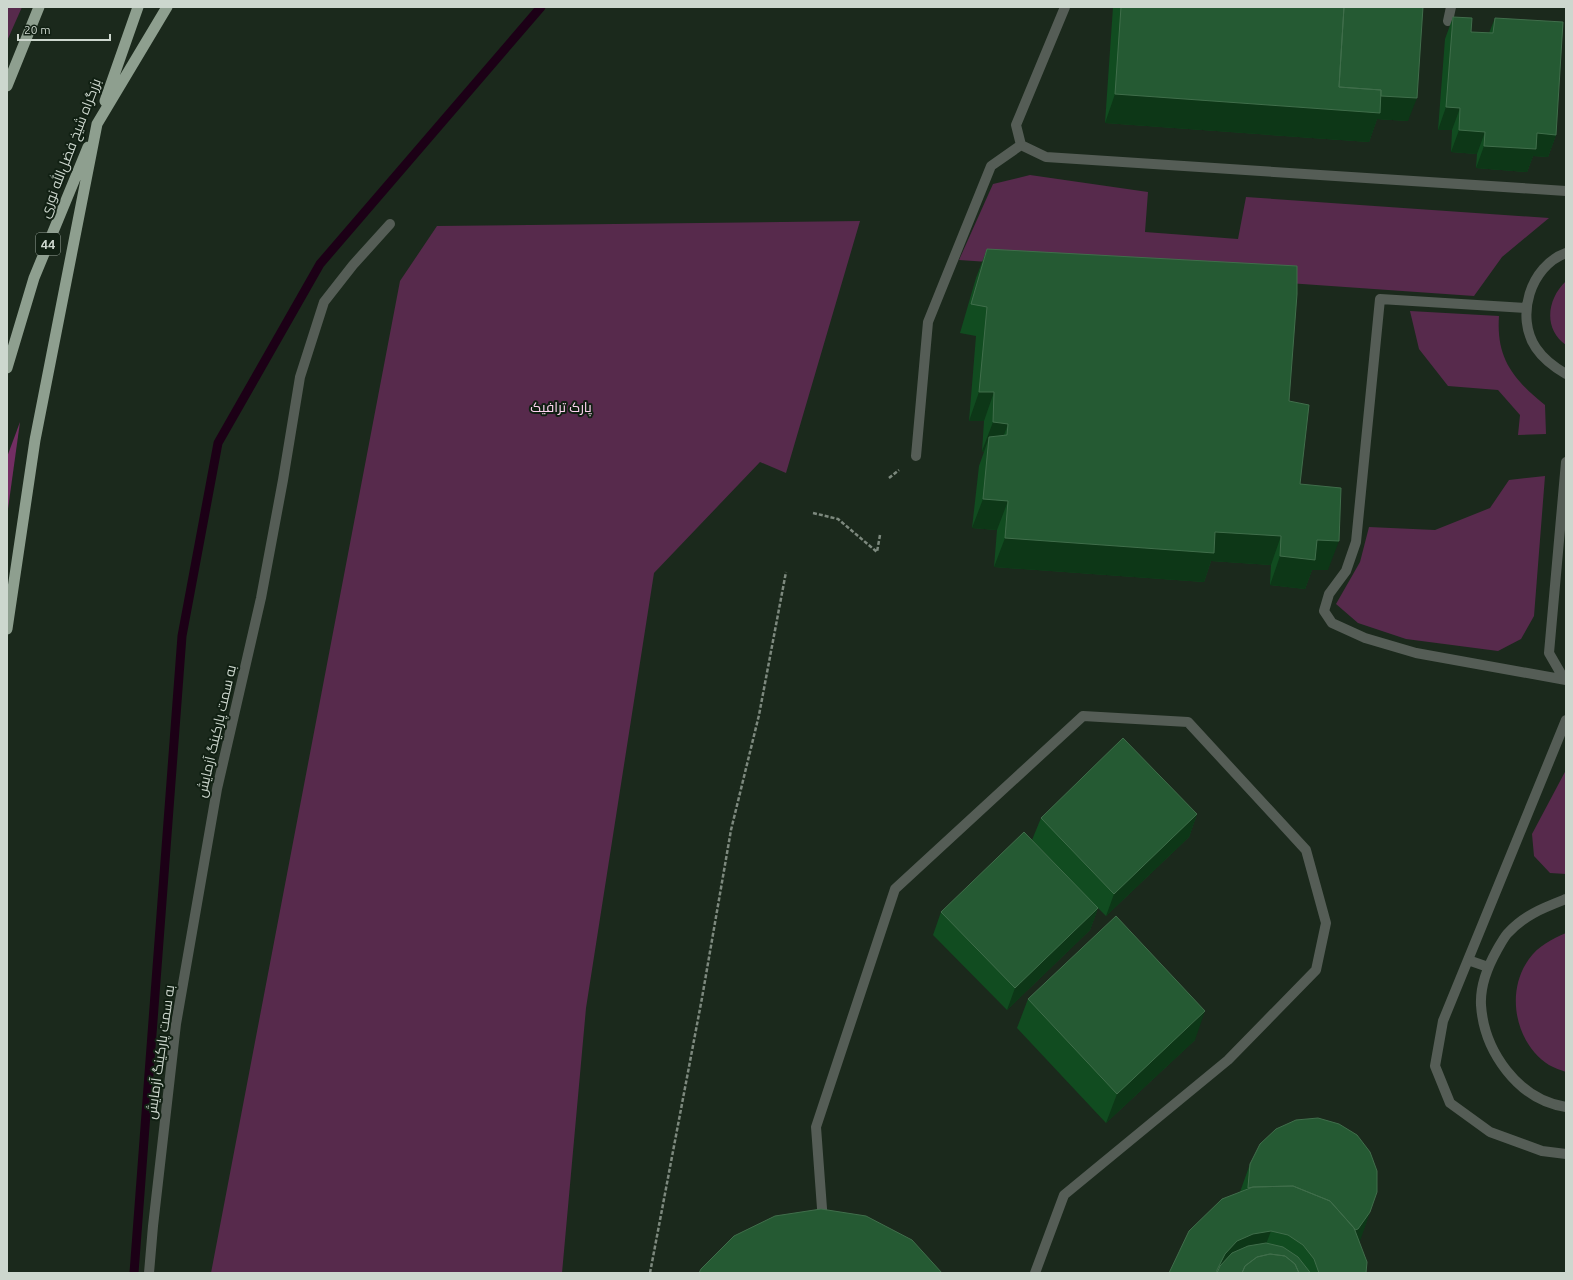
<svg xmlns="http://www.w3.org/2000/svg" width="1573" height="1280" viewBox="0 0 1573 1280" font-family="Ubuntu,Cairo,sans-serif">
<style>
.green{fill:#572a4c}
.forest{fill:#732e63}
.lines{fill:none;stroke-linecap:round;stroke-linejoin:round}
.stream{stroke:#1c0016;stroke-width:9}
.path{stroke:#7d897e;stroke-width:2.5;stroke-dasharray:4 2;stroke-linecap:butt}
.service{stroke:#555d56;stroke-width:10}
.trunk{stroke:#8e9f8f;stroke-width:11}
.wall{fill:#114c20}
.shaded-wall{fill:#0d3717}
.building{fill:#255a33;stroke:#406e4b}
.labels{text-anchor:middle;stroke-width:4;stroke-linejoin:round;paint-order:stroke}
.shield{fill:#112013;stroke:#95a096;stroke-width:1}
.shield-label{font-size:13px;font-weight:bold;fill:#cdd7ce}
.street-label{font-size:14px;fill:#cdd7ce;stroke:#112013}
.park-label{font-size:14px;fill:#fdd3f0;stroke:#112013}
</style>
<rect width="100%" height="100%" fill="#1b291c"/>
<!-- green -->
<path class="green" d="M7 7H22L7 41Z
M1030 175 1148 192 1145 232 1238 239 1246 197 1549 218 1502 257 1474 296 959 260 993 184Z
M860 221 786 473 760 462 654 573 586 1008 562 1273H211L400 281 437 226Z
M1566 281V345C1543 329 1547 299 1566 281Z
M1410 311 1499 316C1496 358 1513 379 1545 405L1546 434 1518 435 1520 415 1498 390 1448 386 1419 349Z
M1545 476 1534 616 1521 639 1498 651 1406 639 1358 623 1336 604 1360 562 1369 527 1435 530 1490 508 1509 480Z
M1566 770V874L1550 873 1534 856 1532 834Z
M1566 933V1072C1561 1070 1554 1068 1549 1065 1515 1043 1505 992 1529 959 1538 946 1552 939 1566 933Z"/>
<!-- forest -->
<path class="forest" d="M20 422 7 516V457Z"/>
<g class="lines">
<!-- stream -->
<path class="stream" d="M134 1273 182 636 218 443 320 264 541 7"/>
<!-- path -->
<path class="path" d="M889 478 899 470
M813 513 838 519 877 552 880 535
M650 1273 702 998 731 830 759 715 786 572"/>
<!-- service -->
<path class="service" d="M1065 7 1016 125 1021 145 1046 157 1566 191
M1448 21 1451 7
M1566 253C1530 266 1515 317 1536 348 1544 360 1554 367 1566 374
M1526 308 1380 299 1356 542 1346 571 1329 594 1324 611 1332 623 1365 638 1416 653 1566 680
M916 456 928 322 991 166 1021 145
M1566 462 1549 653 1564 679 1566 677
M1566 720 1443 1021 1435 1066 1450 1103 1490 1132 1542 1151 1566 1154
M1566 899C1543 908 1524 915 1507 934 1503 939 1500 945 1497 950 1488 966 1480 986 1481 1005 1484 1051 1518 1100 1566 1107
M1468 960 1488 967
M823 1222 816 1127 895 889 1083 716 1188 722 1306 850 1326 923 1316 970 1228 1060 1064 1195 1035 1273
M149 1273 153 1226 176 1024 217 789 261 598 283 480 300 377 324 302 353 265 390 224"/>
<!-- trunk -->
<path class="trunk" d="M7 86 39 7
M105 101 138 7
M7 368 34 278 88 147
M7 629 35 440 97 124 167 7"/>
</g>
<!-- wall -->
<path class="wall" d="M1113 7H1423L1408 121 1377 119 1369 142 1105 123Z
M1453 17 1471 32 1489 33 1495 18 1556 135 1548 157 1533 156 1527 172 1476 168 1477 154 1451 152 1452 130H1438L1445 39Z
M987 249 1289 401 1300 484 1328 570H1312L1305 589 1270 585 1271 565 1211 561 1204 582 994 567 997 530 972 528 979 466 984 452 982 451 984 421H969L976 336 960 333 976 278Z
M1197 814 1189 837 1106 916 1098 908 1090 930 1007 1010 933 935 941 912 1080 890 1032 840 1041 818Z
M1028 999 1195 1040 1106 1123 1017 1028Z
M1250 1164 1370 1212 1359 1242 1366 1273H1169L1240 1192Z"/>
<!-- shaded-wall -->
<path class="shaded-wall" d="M1336 93 1417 98 1408 121 1377 119 1369 142 1105 123 1115 94Z
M1446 107 1460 108 1452 130H1438Z
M1459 130 1485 132 1477 154 1451 152Z
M1537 133 1556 135 1548 157 1533 156 1527 172 1476 168 1484 146Z
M979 392H994L984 421H969Z
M993 422 1008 424 997 454 989 437 984 452 982 451Z
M983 499 1008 501 997 530 972 528Z
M1215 532 1281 536 1271 565 1211 561 1204 582 994 567 1005 538Z
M1317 540 1339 541 1328 570H1312L1305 589 1270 585 1280 556Z
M1197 814 1189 837 1106 916 1114 894Z
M1098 908 1090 930 1007 1010 1015 988Z
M1205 1011 1195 1040 1106 1123 1117 1094Z
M1254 1210 1271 1231 1257 1268 1216 1273 1225 1254Z
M1370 1212 1360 1241 1347 1258 1337 1242Z"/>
<!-- building -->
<path class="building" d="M1121 7H1344L1339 87 1381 90 1380 113 1115 94Z
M1344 7H1423L1417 98 1381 96V90L1339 87Z
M1453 17 1472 18 1471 32 1493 33 1495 18 1563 22 1556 135 1537 133 1536 149 1484 146 1485 132 1459 130 1460 108 1446 107Z
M987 249 1297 266V294L1289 401 1309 405 1300 484 1341 488 1339 541 1317 540 1315 560 1280 556 1281 536 1215 532 1214 553 1005 538 1008 501 983 499 989 437 1007 435 1008 424 993 422 994 392H979L987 307 971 304Z
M1123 738 1197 814 1114 894 1041 818Z
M1024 832 1098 908 1015 988 941 912Z
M1116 916 1205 1011 1117 1094 1028 999Z
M1318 1118 1339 1124 1357 1135 1370 1152 1377 1171V1192L1370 1212 1358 1229 1355 1230 1354 1228 1330 1201 1293 1186 1253 1187 1248 1188V1187L1250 1164 1260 1144 1276 1129 1296 1120Z
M1293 1186 1330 1201 1354 1228 1367 1262 1366 1273H1319L1314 1259 1303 1245 1288 1235 1271 1231 1253 1234 1237 1241 1225 1254 1217 1270V1273H1169L1189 1231 1222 1199 1253 1187Z
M821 1209 866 1216 912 1240 942 1273H699L701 1269 734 1236 775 1216Z
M1266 1243 1283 1247 1298 1257 1309 1271 1310 1273H1299L1295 1264 1285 1256 1270 1254 1257 1257 1245 1266 1242 1273H1217L1220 1266 1232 1253 1248 1246Z
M1270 1254 1285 1256 1295 1264 1299 1273H1242L1245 1266 1257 1257Z"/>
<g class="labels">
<!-- shield labels -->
<rect class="shield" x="36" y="233" width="24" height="22" rx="3"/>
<g class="shield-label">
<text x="48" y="249">44</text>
</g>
<!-- street labels -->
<g class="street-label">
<text transform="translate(70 148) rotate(-69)" y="5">بزرگراه شیخ فضل‌الله نوری</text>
<text transform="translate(216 731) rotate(-77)" y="5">به سمت پارکینگ آزمایش</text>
<text transform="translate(160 1052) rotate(-82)" y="5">به سمت پارکینگ آزمایش</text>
</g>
<!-- park labels -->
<g class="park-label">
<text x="561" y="412">پارک ترافیک</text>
</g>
</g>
<!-- border -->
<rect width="1573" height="1280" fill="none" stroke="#cdd7ce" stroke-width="16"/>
<!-- scale -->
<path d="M18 34v6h92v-6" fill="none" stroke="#cdd7ce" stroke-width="2"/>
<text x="24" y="34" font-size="12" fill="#cdd7ce" stroke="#112013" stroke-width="3" paint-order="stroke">20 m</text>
</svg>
